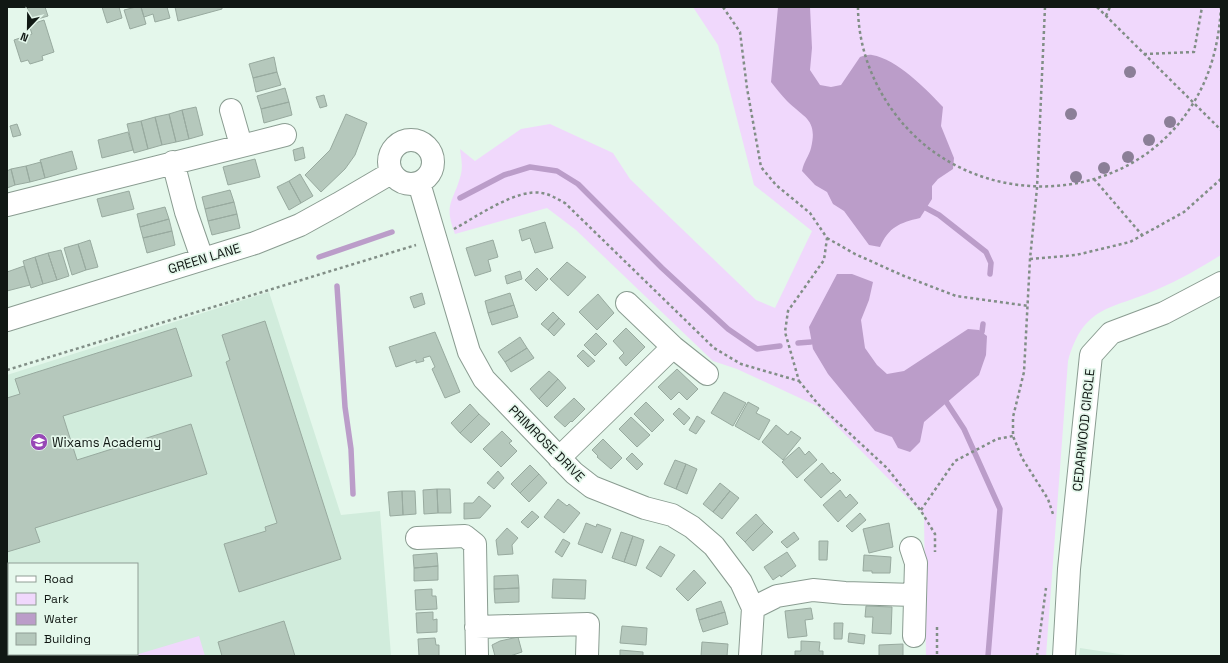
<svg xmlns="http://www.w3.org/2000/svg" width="1228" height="663" viewBox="0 0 1228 663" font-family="'Space Grotesk',sans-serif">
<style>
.built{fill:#d1ecdc;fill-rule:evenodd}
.green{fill:#f0d8fc}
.water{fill:#bb9dc9}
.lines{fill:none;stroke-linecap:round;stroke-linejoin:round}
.stream{stroke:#bb9dc9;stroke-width:5.5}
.building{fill:#b5c8bc;stroke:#98aa9f}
.minor-casing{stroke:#8a9c91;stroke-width:24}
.path{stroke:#818e86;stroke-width:2.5;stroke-dasharray:3 3;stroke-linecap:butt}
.minor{stroke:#fff;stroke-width:22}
.tree{fill:#8b7f97}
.labels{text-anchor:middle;stroke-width:3.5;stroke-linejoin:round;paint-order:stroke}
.street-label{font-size:13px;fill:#111814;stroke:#e4f7eb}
.poi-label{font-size:13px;fill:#111814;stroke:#e4f7eb;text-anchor:start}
</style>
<rect width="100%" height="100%" fill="#e4f7eb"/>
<!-- built -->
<path class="built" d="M269 292 341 515 380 511 391 656H7V375ZM9 564H137V654H9Z
M1080 648 1132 656H1079Z"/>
<!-- green -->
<path class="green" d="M693 7H1221V255C1200 268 1179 280 1156 290 1110 310 1084 305 1068 361L1046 656H926L924 515 817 406 737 369 713 361 576 230 547 208 455 234C443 203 454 202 461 174 463 166 461 157 460 149L475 161 521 129 550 124 613 153 630 179 756 300 775 308 812 231 754 185 718 45Z
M199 636 205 656H132Z"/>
<!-- water -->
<path class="water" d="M778 7H810L812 48 810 70 820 85 831 87 841 85 860 57C863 56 869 54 872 55 897 59 926 89 943 107L941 126 954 158 953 169 938 179 932 186V199L920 218C899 223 889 227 880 247L869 245 844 211 833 204 827 192 815 185 802 171C804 161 809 156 811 148 818 119 804 118 787 101 781 95 776 88 771 82Z
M837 274H852L873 282 869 300 861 320 865 348 877 365 887 374 904 371 968 329 979 330 987 336 986 355 979 375 924 422 920 442 910 452 898 448 892 437 875 431 828 374 813 349 809 327Z"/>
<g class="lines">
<!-- stream -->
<path class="stream" d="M460 198 504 175 530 167 557 171 578 184 662 268 728 329 757 349 780 346
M926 208 939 215 986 252 991 263 990 274
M319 257 392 232
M337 286 345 407 351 449 353 494
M982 332 983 324
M798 343 811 342
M947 403 964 429 1000 509 988 656"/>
</g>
<!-- building -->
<path class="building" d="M27 7H45L48 16 31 21Z
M102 7H119L122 18 107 23Z
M136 7H141L146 24 130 29 124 10Z
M141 7H167L170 18 155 22 153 14 144 17Z
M175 7H222V9L178 21Z
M44 20 54 52 42 56 43 60 30 64 28 60 21 62 14 40 32 34 29 25Z
M274 57 277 72 253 78 249 64Z
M277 72 281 85 256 92 253 78Z
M285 88 289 102 261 109 257 96Z
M324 95 327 106 320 108 316 97Z
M289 102 292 115 264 123 261 109Z
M196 107 203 135 189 139 182 110Z
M182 110 189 139 176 142 169 114Z
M169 114 176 142 162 145 155 117Z
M346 114 367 123 355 155 345 169 321 192 305 175 330 150Z
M155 117 162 145 148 149 141 121Z
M141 121 148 149 134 153 127 124Z
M17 124 21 135 13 137 10 126Z
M128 132 133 150 102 158 98 140Z
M303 147 305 158 295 161 293 150Z
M72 151 77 169 45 178 40 160Z
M255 159 260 177 228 185 223 167Z
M41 162 45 178 30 182 26 166Z
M26 166 30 182 15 185 11 169Z
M11 169 15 185 7 188V171Z
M300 174 313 196 301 203 289 181Z
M289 181 301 203 289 210 277 187Z
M230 190 234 202 205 209 202 197Z
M129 191 134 209 102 217 97 199Z
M234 202 237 214 208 221 205 209Z
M165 207 169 219 140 227 137 214Z
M237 214 240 228 212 235 208 221Z
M169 219 172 231 143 238 140 227Z
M545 222 553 248 535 253 530 238 522 241 519 230Z
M172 231 175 245 147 253 143 238Z
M90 240 98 267 86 270 78 244Z
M493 240 498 257 488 260 491 271 475 276 466 248Z
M78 244 86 270 72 275 64 248Z
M61 250 69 276 57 280 48 253Z
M48 253 57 280 43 284 35 257Z
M35 257 43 284 31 288 23 261Z
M567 262 586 277 568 296 550 279Z
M24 266 30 285 7 291V272Z
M537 268 548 279 536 291 525 280Z
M520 271 522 279 507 284 505 276Z
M422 293 425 304 414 308 410 297Z
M510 293 514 305 488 313 485 301Z
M598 294 614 313 597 330 579 312Z
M514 305 518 317 492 325 488 313Z
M553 312 559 318 548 330 541 324Z
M559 318 565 324 554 336 548 330Z
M265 321 341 559 239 592 224 544 266 531 265 527 277 523 226 362 230 360 222 335Z
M176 328 192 376 63 416 77 460 191 424 207 474 35 528 40 542 7 552V398L20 394 15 379Z
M626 328 645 347 626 366 619 358 624 353 613 341Z
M435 332 460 392 445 398 432 369 435 367 430 356 423 358 424 361 416 363V360L396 367 389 347Z
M596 333 607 344 595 356 584 345Z
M520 337 527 348 505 362 498 352Z
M527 348 534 358 511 372 505 362Z
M583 350 595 361 588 367 577 356Z
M677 369 698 389 687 400 679 392 671 400 658 387Z
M549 371 558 379 539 399 530 389Z
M558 379 566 388 547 407 539 399Z
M724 392 746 403 733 426 711 413Z
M574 398 585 409 572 422 571 421 565 427 554 417Z
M646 402 664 420 652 432 634 414Z
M748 402 759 408 756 413 770 420 759 440 735 426Z
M470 404 479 414 460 433 451 423Z
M679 408 690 418 684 425 673 414Z
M479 414 490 424 471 443 460 433Z
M697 416 705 421 696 434 689 430Z
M631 417 650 435 637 447 619 429Z
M776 425 788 435 791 431 801 438 783 460 762 442Z
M502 431 512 441 509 443 517 451 501 467 483 449Z
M603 439 622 458 611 469 597 457 598 456 592 450Z
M799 447 805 455 809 451 817 460 797 478 782 462Z
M632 453 643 464 637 470 626 459Z
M675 460 686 464 676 489 664 484Z
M822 463 831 474 833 472 841 480 821 498 804 480Z
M686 464 697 469 687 494 676 489Z
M530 465 539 474 520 493 511 484Z
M498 471 504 478 494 489 487 483Z
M539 474 547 483 529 502 520 493Z
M720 483 730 491 713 512 703 504Z
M437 489 438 513 424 514 423 490Z
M437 489H450L451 513H438Z
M840 490 846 498 850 494 858 503 838 522 823 505Z
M402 491 403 515 390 516 388 492Z
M402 491H415L416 514 403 515Z
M730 491 739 498 722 519 713 512Z
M479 496 491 506 480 518 464 519V503H473Z
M558 499 567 506 569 504 580 513 564 533 544 517Z
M532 511 539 517 528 528 521 522Z
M860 513 866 520 852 532 846 526Z
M756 514 764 523 745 542 736 533Z
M586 523 596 527 597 524 611 529 602 553 578 544Z
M764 523 773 532 753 551 745 542Z
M889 523 893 547 869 553 863 529Z
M507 528 518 538 512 545 513 554 498 555 496 540Z
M621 532 633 536 624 562 612 558Z
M794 532 799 539 787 548 781 542Z
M633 536 644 540 636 566 624 562Z
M563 539 570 543 562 557 555 552Z
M819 541H828L827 560H819Z
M660 546 675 555 661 577 646 568Z
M787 552 796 566 781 577 780 575 773 580 764 567Z
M437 553 438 566 414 568 413 555Z
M864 555 891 557 890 573H872V571H863Z
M438 566V580L414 581V568Z
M694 570 706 583 688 601 676 589Z
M518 575 519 588 494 589V576Z
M553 579 586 580 585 599 552 598Z
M519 588V602L495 603 494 589Z
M432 589V596H436L437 609 416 610 415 590Z
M721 601 725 612 699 620 696 609Z
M866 606 892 607 891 634 872 633 873 617H865Z
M811 608 813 619 805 620 807 636 788 638 785 611Z
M433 612V620L437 619V632L417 633 416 613Z
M725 612 728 624 703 632 699 620Z
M284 621 295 656H222L218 642Z
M834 623H843L842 639H834Z
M622 626 647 628 646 645 620 643Z
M849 633 865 635 864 644 848 642Z
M518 637 522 652 510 656H495L492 645 500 641Z
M435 638 436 645H439V656H419L418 639Z
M801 641 820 642 819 651H823V656H795V651H801Z
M702 642 728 644 727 656H701Z
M903 644V656H879V645Z
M620 650 643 652V656H620Z"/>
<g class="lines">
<defs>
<path id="minor" d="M231 110 241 145
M389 162a22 22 0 1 1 44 0a22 22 0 1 1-44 0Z
M173 162 186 212 202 258
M419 183 469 352 484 379 574 473 592 487 645 508 672 515 692 527 714 546 741 582 753 608 750 656
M7 205 285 135
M627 303 673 347 707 374
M7 320 255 243 300 225 338 204 391 173
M559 458 673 347
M417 538 465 536 475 544 477 656
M911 548 916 563 914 636
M753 608 777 596 813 590 845 593 915 595
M476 627 588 624 587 656
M1064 656 1069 569 1091 355 1111 333 1164 313 1221 283"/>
</defs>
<!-- minor casing -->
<use href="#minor" class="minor-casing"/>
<!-- path -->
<path class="path" d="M858 7C858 44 871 81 893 111 967 214 1128 212 1194 102 1212 72 1219 41 1221 7
M1045 7 1037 188 1030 259 1024 372 1013 417V436L1022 458 1048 499 1053 514
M1097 7 1221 130
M1106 16 1110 7
M1144 54 1194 52 1202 7
M1094 179 1142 235
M454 229C476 217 517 188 542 193 550 194 557 199 565 203L714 348 741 364 799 381 785 332 788 311 824 260 827 238 810 213 776 185 761 167 747 88 740 32 723 7
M827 238 855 254 904 276 956 296 1029 306
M1030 259 1076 255 1130 242 1184 212 1221 179
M7 370 416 245
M799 381 818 404 887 468 921 511 935 534V552
M921 510 955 461 997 439 1013 436
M937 627V656
M1037 656 1046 588"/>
<!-- minor -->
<use href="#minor" class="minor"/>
</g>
<!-- trees -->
<g class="tree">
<circle cx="1130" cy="72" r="6"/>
<circle cx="1071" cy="114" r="6"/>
<circle cx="1170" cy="122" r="6"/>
<circle cx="1149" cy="140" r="6"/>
<circle cx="1128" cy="157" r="6"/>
<circle cx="1104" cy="168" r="6"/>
<circle cx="1076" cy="177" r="6"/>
</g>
<!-- icons -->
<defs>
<symbol id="school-disc" viewBox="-11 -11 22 22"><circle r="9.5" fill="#9747b6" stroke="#e4f7eb"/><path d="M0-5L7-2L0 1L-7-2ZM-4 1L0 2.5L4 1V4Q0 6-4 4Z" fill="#fff"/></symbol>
</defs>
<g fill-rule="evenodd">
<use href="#school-disc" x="29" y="432" width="20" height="20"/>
</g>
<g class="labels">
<!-- street labels -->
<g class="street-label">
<text transform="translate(204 258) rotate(-17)" y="5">GREEN LANE</text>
<text transform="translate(1083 430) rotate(-84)" y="5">CEDARWOOD CIRCLE</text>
<text transform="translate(547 443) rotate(45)" y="5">PRIMROSE DRIVE</text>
</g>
<!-- poi labels -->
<g class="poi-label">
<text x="52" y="447">Wixams Academy</text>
</g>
</g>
<!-- border -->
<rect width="1228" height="663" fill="none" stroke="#111814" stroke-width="16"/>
<!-- legend -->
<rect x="8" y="563" width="130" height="92" fill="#e4f7eb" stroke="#909e95"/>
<rect x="16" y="576" width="20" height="6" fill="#ffffff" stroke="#909e95"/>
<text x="44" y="583" font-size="12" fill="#111814">Road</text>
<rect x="16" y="593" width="20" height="12" fill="#f0d8fc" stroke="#909e95"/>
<text x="44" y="603" font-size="12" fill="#111814">Park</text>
<rect x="16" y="613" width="20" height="12" fill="#bb9dc9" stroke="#909e95"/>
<text x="44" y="623" font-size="12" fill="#111814">Water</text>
<rect x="16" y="633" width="20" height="12" fill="#b5c8bc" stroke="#909e95"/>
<text x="44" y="643" font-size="12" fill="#111814">Building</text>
<!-- north arrow -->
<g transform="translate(28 28) rotate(202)" stroke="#e4f7eb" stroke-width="3" paint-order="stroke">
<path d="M0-3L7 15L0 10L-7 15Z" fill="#111814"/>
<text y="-6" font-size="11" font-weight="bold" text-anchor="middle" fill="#111814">N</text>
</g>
</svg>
